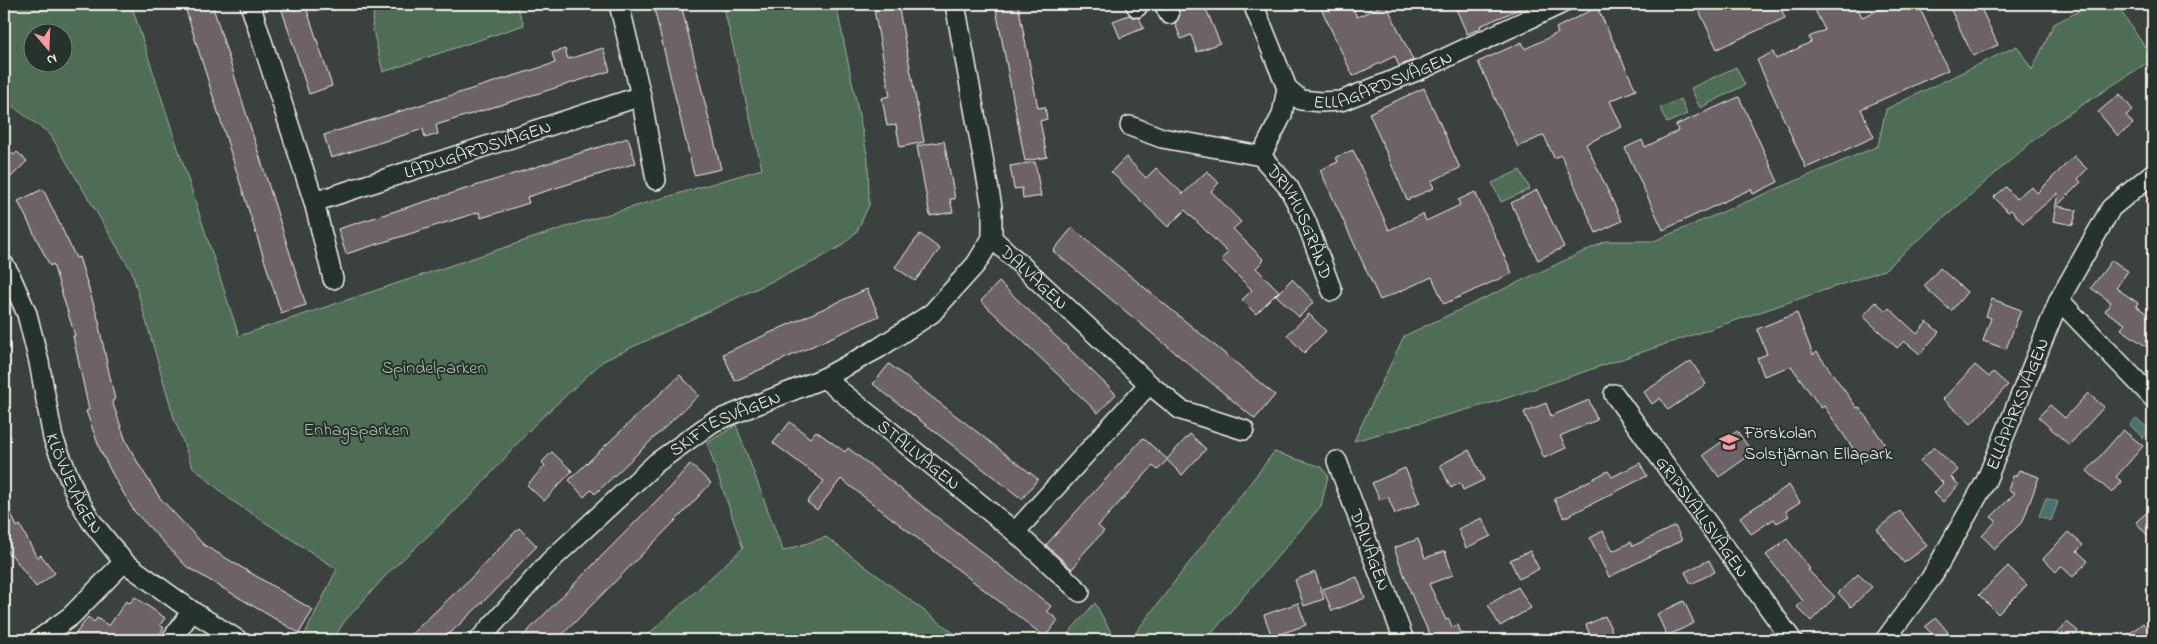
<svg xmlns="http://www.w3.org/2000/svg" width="2157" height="644" viewBox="0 0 2157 644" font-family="'Indie Flower',sans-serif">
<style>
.green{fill:#4e6d57;stroke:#a1afa0;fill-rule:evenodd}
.water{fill:#4b6f70;stroke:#8fa3a0}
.building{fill:#6c6268;stroke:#f4f1e8}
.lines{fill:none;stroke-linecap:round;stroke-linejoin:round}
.minor-casing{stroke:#f4f1e8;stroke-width:22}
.minor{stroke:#26332d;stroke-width:19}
.labels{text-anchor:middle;stroke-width:4;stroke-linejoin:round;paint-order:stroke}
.street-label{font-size:18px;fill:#f4f1e8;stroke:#26332d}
.park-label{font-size:18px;fill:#b2bcae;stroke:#26332d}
.poi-label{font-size:18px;fill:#f4f1e8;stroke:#26332d;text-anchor:start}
</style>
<rect width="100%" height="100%" fill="#3b413f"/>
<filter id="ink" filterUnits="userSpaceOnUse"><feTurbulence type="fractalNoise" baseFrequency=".02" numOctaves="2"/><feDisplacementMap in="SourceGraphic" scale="10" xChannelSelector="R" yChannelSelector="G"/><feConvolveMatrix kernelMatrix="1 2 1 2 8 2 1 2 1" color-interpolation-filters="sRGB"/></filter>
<g filter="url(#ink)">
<!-- green -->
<path class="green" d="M4 4H131L239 336 575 224 762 169 723 4H836L868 159 869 205 857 231 841 246 815 261 603 361 535 424 472 495 389 572 344 622 333 640H302L337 569 231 500 192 466 174 418 132 272 50 134 4 100ZM62 32V62H32V32Z
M375 4H516L524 25 383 72 372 26Z
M2093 4H2116L2153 59 2050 126 1884 270 1498 401 1354 441 1404 336 1606 241H1654L1878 146 1886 109 2017 46 2032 70 2054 24Z
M1736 67 1745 85 1700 108 1691 88Z
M1681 99 1687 114 1667 123 1660 108Z
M1520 170 1530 189 1501 202 1492 183Z
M736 425 783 551 826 537 963 640H642L743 548 707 443Z
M1274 452 1322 467 1328 476 1321 506 1206 640H1130Z
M1095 603 1115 640H1062Z"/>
<!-- water -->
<path class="water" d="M2136 418 2150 430 2143 438 2130 425Z
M2046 498 2058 502 2051 521 2039 516Z"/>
<!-- building -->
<path class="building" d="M184 4H212L306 305 281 313Z
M280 4H305L332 86 309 94Z
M653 4H681L721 169 694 175Z
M873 4H898L924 142 900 147 896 125 887 126 882 98 890 96Z
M995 4H1018L1038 108 1045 107 1047 119 1040 121 1047 157 1025 161Z
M1176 4H1204L1220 43 1197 52 1191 35 1181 39 1175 23 1180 15Z
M1319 4H1351L1357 17 1386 4 1413 60 1399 66 1395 56 1353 76Z
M1454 4H1531L1480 26 1481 28 1467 34Z
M1696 4H1779L1785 18 1717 49Z
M1812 4H1856L1862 17 1893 4H1918L1948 70 1861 109 1874 137 1806 168 1757 60 1773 52 1776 59 1811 42 1809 37 1825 30Z
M1948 4H1979L1998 45 1973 56Z
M1597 7 1636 90 1610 101 1622 127 1586 144 1622 221 1596 233 1561 155 1554 158 1544 135 1518 147 1478 62 1522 42 1525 49 1558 33 1556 28Z
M1129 15 1132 17 1139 18 1144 28 1120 38 1113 21Z
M603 48 610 71 436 125 438 134 425 138 423 129 331 158 324 135 555 63 552 53 565 49 568 59Z
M1424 88 1460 168 1431 181 1434 188 1407 200 1369 113Z
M2120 94 2133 110 2126 115 2133 124 2118 136 2098 112Z
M1739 97 1778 182 1753 194 1751 189 1663 230 1625 148 1642 140 1645 147 1678 131 1676 125Z
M628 138 636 163 527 197 529 203 481 218 479 212 346 254 338 229Z
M944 141 955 199H950L953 212 930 216 917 146Z
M4 147 14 155 17 152 27 161 4 184Z
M1353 150 1389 230 1423 214 1426 221 1460 205 1458 200 1475 192 1512 273 1444 304 1432 277 1380 300 1320 170 1338 162 1336 157Z
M2074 156 2087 169 2078 179 2081 182 2057 206 2077 210 2073 225 2053 221 2058 193 2023 223 2011 210 2008 212 1994 197 2006 187 2016 199 2031 186 2037 193Z
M1126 157 1146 178 1156 168 1183 194 1207 171 1219 183 1211 191 1241 222 1233 229 1264 260 1256 268 1279 291 1256 314 1242 300 1252 290 1221 259 1228 253 1185 210 1168 227 1111 172Z
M1035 162 1041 196 1023 199 1022 188 1014 189 1010 166Z
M43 189 76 258 79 257 100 325 99 326 115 400 112 401 126 441 139 465 160 498 204 545 313 610 299 633 187 567 134 511 114 477 101 452 86 411 89 410 73 336H75L53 264 50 266 18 201Z
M1537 190 1564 247 1538 260 1511 203Z
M1072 228 1275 395 1255 419 1053 251Z
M920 234 940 249 915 281 895 267Z
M2112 260 2128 271 2116 288 2138 303 2136 306 2153 318V338L2147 347 2121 329 2125 324 2105 311 2111 302 2091 288Z
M1940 268 1967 292 1951 311 1924 286Z
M1292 279 1314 302 1299 317 1276 295Z
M999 282 1116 394 1098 413 981 301Z
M867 289 879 316 735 381 723 354Z
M1992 299 2021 310 2006 349 1983 341 1991 318 1986 316Z
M1876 302 1886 311 1889 308 1917 334 1927 322 1939 332 1920 354 1904 341 1897 348 1863 316Z
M1797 313 1813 355 1817 352 1857 408 1859 407 1886 446 1862 462 1824 406 1821 408 1791 366 1764 376 1757 358 1767 354 1757 329Z
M1309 314 1326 331 1304 353 1287 335Z
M1691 361 1706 384 1668 410 1660 398 1652 404 1644 392Z
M889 364 1038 479 1022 499 873 384Z
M1975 365 1989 377 1993 372 2008 385 1971 424 1943 399Z
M680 375 699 395 595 494 591 490 584 497 569 480Z
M2088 393 2104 407 2069 445 2038 417 2050 405 2065 418Z
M1589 400 1597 420 1560 436 1566 448 1544 458 1524 412 1546 403 1551 416Z
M790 422 810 438 816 431 845 452 848 448 1051 606 1047 611 1058 620 1045 637 841 479 817 510 807 502 824 481 773 443Z
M2123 430 2143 446 2116 477 2122 482 2112 493 2087 471Z
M1737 431 1753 453 1719 477 1703 455Z
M1190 434 1206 449 1182 475 1167 460 1158 470 1153 466 1098 526 1104 531 1079 558 1080 560 1072 569 1046 545 1143 438 1167 459Z
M1934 447 1958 470 1951 477 1959 485 1943 502 1934 493 1943 483 1920 461Z
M1469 450 1484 480 1463 490 1460 483 1451 488 1440 465Z
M552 452 572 471 544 501 527 485 545 466 542 462Z
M1640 463 1647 476 1564 518 1554 499 1608 471 1612 477Z
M690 464 711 483 684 512 557 640H519L670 487Z
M1405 468 1420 503 1395 514 1388 497 1380 500 1372 483Z
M2019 470 2039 477 2023 521 1995 549 1982 536 1996 521 1991 517 2015 493 2008 490 2013 476H2016Z
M1789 485 1800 502 1786 511 1789 516 1777 523 1774 519 1751 534 1740 517Z
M4 497 17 527 20 525 37 558 41 555 55 573 36 587 11 554 9 555 4 545Z
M2153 507V542L2136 522Z
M1900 511 1927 546 1904 563 1877 529Z
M1482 518 1491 536 1466 548 1458 529Z
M1675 526 1682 540 1609 577 1590 538 1603 531 1613 551 1631 542 1633 546Z
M519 528 537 546 485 600 443 640H405L471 578Z
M2068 532 2083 545 2077 551 2088 561 2073 577 2061 566 2056 572 2043 559Z
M1418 539 1425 558 1445 551 1453 575 1429 584 1446 620 1449 619 1452 627 1458 625 1463 640H1421L1420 638 1430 635 1414 601 1394 548Z
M1787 539 1810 569 1808 570 1835 597 1811 621 1797 607 1803 601 1766 555Z
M1530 551 1539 569 1519 579 1510 560Z
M1709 560 1715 572 1691 584 1685 572Z
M2008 566 2027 585 1998 614 1979 595Z
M1315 572 1324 599 1304 606 1295 580Z
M1858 574 1872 587 1851 607 1838 593Z
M1357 577 1365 598 1332 611 1323 589Z
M1518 587 1531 608 1500 626 1488 605Z
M135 597 165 618 160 625 164 628 156 639 152 637 150 640H71L88 617 94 622 97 618 109 626 126 601 130 603Z
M1684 601 1694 623 1667 636 1657 614Z
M1298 603 1306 625 1272 637 1264 615Z
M1605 616 1616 640H1592L1586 625Z
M1936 618 1948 632 1939 640 1925 627Z
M2067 622 2078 631 2071 640H2051Z
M2143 623 2153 636V640H2121Z"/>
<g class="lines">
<defs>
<g id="minor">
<path id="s1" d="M250 4 314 202 641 96 619 4"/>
<path id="s2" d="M955 4 992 207V238L1149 384 1181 410 1244 430"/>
<path d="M1135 4 1137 7"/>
<path d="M1164 4 1169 14"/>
<path id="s3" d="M1253 4 1287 88 1301 100 1321 102 1341 101 1424 68 1561 4"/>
<path id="s4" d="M1287 88 1282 115 1261 156 1289 188 1306 221 1332 291"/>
<path d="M641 96 656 180"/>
<path d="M1130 126 1162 138 1261 156"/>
<path d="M314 202 333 279"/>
<path id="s5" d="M4 265 10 275 27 314 39 362 53 438 77 497 91 521 124 562 192 611 238 640"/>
<path d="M2059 300 2153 398"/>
<path id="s6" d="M824 378 1015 532 1149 384"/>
<path id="s7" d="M1614 394 1792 640"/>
<path id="s8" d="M1337 461 1404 640"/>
<path d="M1015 532 1080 592"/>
<path d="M38 640 71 616 124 562"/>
<path d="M171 640 192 611"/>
<path id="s9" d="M479 640 550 561 656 463 713 422 824 378 879 348 932 313 976 264 992 238"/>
<path id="s10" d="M1885 640 1931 578 1986 481 2059 300 2111 208 2153 173"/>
</g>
</defs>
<!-- minor casing -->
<use href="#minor" class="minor-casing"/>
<!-- minor -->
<use href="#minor" class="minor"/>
</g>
</g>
<!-- icons -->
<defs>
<symbol id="school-bare" viewBox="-9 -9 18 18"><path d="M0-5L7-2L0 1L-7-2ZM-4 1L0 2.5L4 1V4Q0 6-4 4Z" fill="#ff9aa2" stroke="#26332d" stroke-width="2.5" paint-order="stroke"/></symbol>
</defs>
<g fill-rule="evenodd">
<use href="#school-bare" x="1715" y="428" width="28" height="28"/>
</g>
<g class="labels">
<!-- street labels -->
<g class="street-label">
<text dy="6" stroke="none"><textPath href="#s3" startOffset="195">ELLAGÅRDSVÄGEN</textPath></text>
<text dy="6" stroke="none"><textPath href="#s1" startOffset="380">LADUGÅRDSVÄGEN</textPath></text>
<text dy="6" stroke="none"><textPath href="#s4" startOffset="151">DRIVHUSGRÄND</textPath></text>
<text dy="6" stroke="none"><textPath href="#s2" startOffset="295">DALVÄGEN</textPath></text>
<text dy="6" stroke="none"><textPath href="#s10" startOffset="272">ELLAPARKSVÄGEN</textPath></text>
<text dy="6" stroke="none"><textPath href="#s9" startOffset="331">SKIFTESVÄGEN</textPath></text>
<text dy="6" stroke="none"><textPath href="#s6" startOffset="122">STALLVÄGEN</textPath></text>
<text dy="6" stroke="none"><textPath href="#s5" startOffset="231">KLÖVJEVÄGEN</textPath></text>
<text dy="6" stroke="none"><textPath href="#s7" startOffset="151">GRIPSVALLSVÄGEN</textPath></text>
<text dy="6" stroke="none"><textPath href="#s8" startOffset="95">DALVÄGEN</textPath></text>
</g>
<!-- park labels -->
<g class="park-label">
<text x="434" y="373">Spindelparken</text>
<text x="356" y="435">Enhagsparken</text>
</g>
<!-- poi labels -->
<g class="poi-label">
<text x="1744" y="438">Förskolan<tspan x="1744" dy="21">Solstjärnan Ellapark</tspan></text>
</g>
</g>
<!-- margin -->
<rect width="2157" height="644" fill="none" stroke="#26332d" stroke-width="20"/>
<rect x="10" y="10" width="2137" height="624" fill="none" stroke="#f4f1e8" stroke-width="2" filter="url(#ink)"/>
<!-- north arrow -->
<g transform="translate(48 48) rotate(161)"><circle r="24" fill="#26332d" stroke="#787f78"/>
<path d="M0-4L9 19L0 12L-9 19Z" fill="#ff9aa2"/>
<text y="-8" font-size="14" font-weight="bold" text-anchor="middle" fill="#f4f1e8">N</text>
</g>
</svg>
